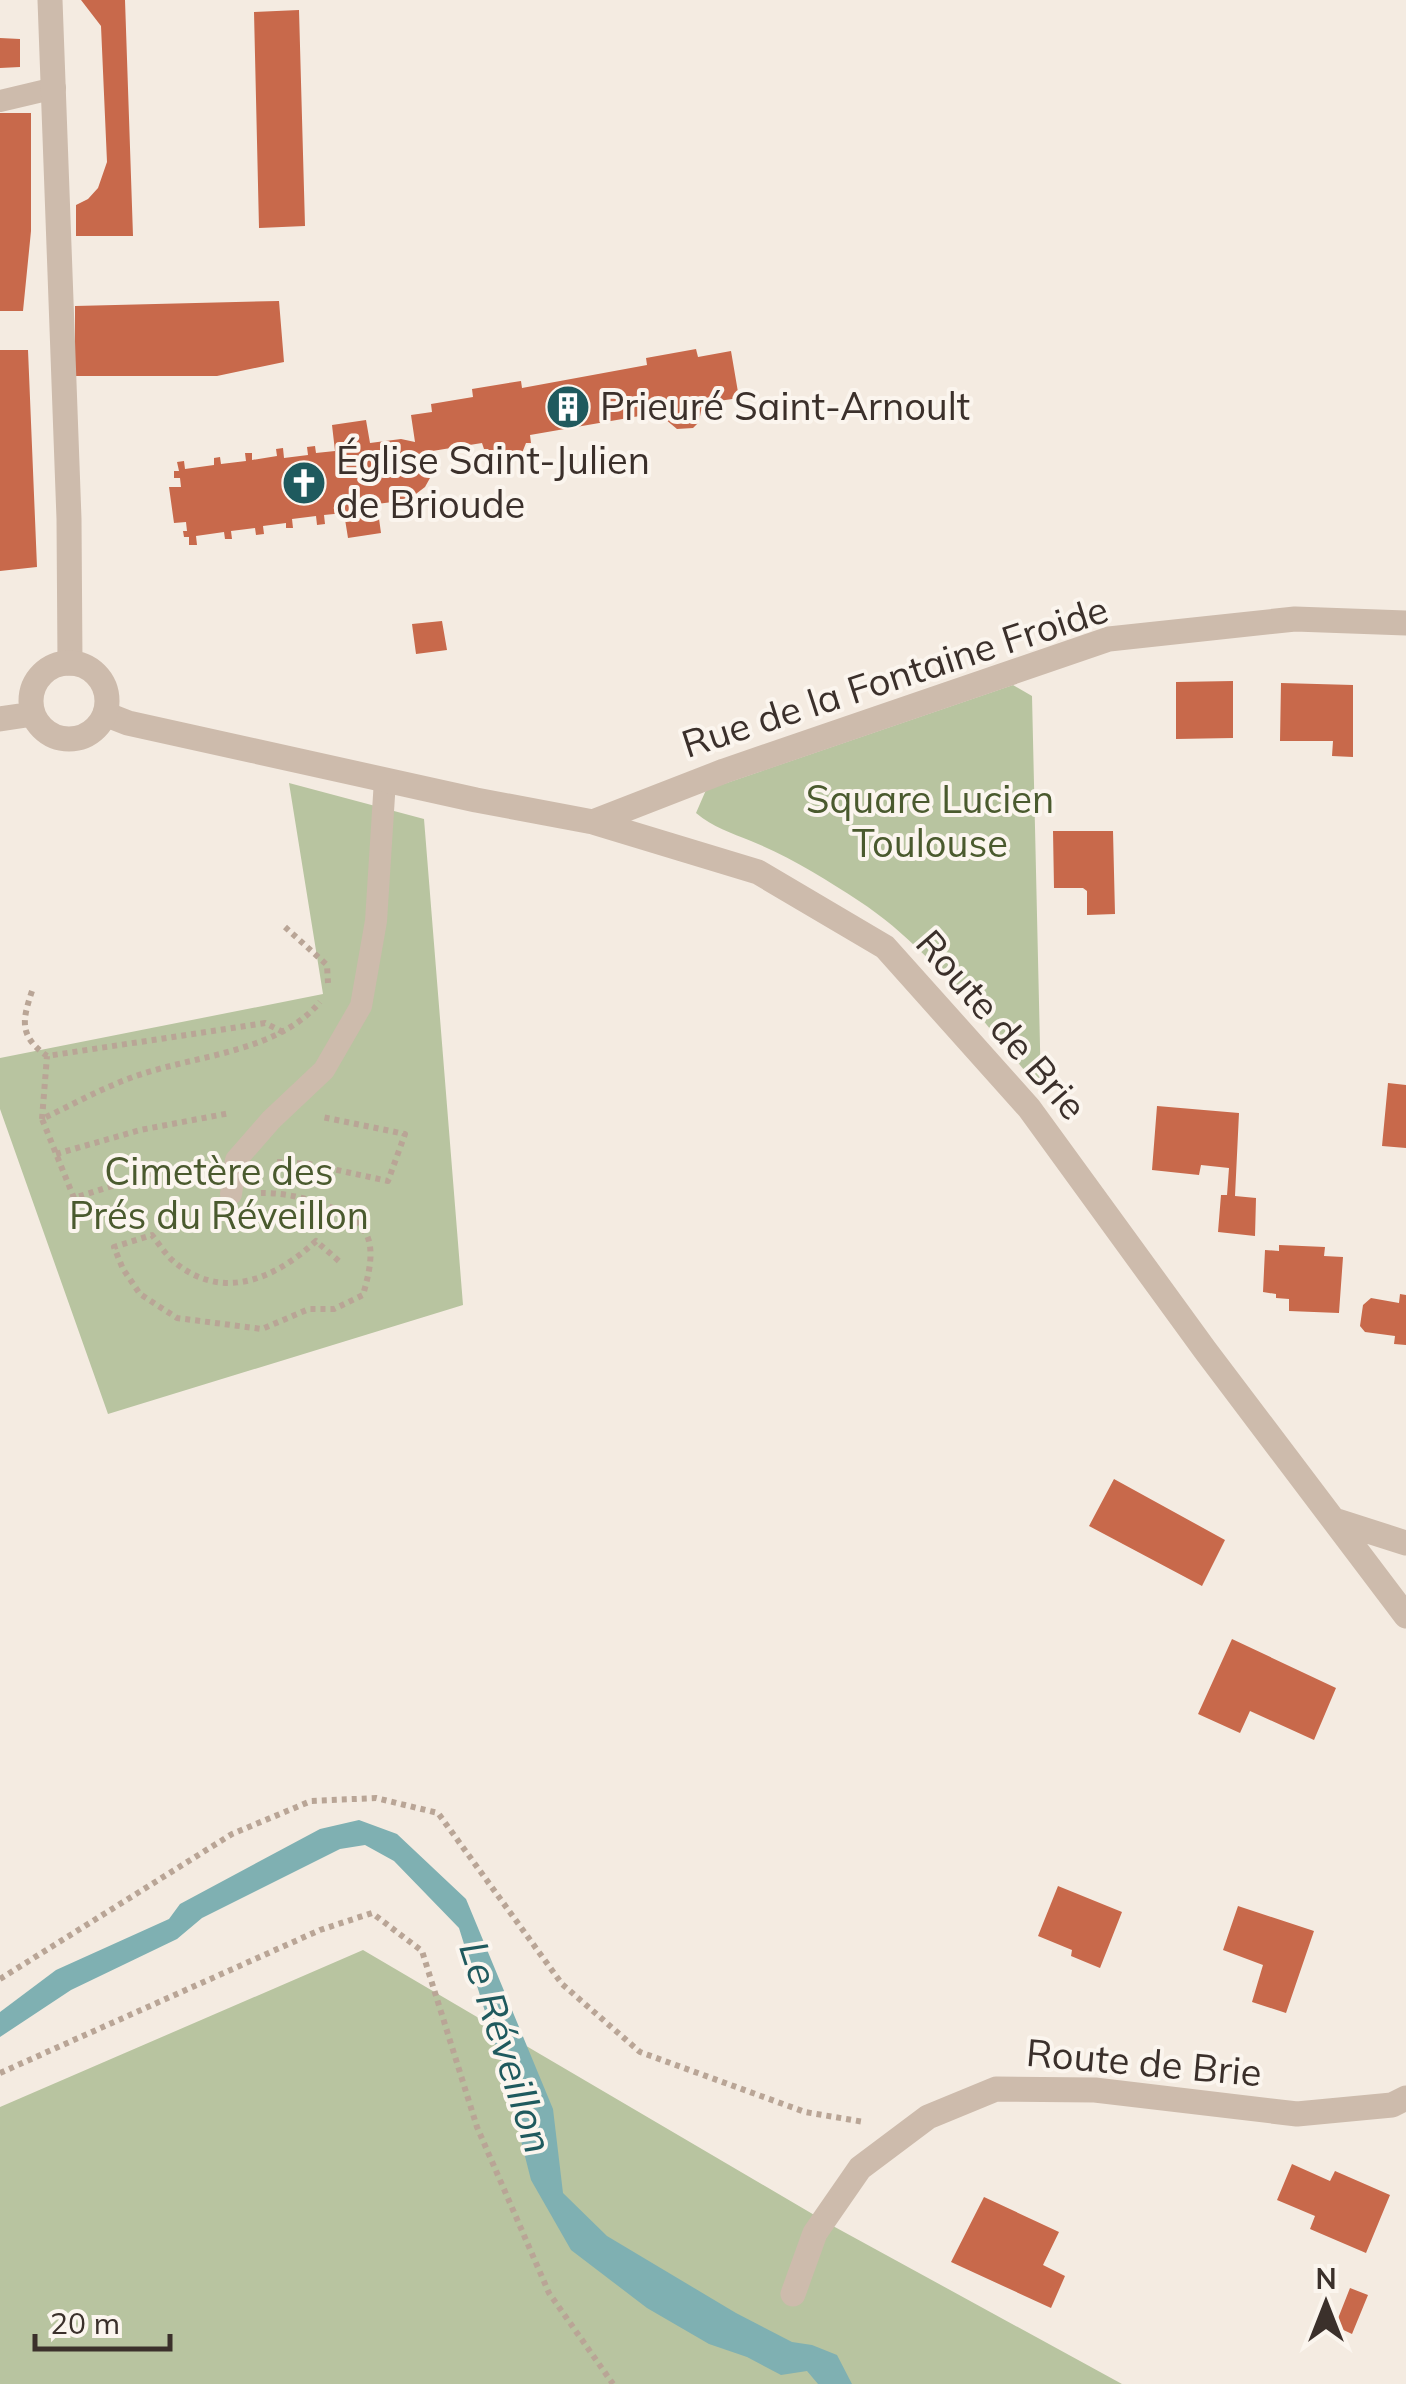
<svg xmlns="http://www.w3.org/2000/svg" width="1406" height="2384" viewBox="0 0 1406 2384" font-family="Mulish,sans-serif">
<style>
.green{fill:#b8c4a0}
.water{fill:#7fb0b2}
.building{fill:#c8694b}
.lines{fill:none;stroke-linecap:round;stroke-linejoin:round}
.path{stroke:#b9a596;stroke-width:6;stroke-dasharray:5 5;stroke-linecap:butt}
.service{stroke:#cdbbac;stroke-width:22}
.minor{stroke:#cdbbac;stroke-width:25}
.tertiary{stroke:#cdbbac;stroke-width:25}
.labels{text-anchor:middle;stroke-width:8;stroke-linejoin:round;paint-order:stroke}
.poi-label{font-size:38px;fill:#3b302b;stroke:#fbf5ee;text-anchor:start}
.street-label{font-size:38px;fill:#3b302b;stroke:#fbf5ee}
.park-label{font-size:38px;fill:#4a5a2e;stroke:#fbf5ee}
.water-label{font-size:40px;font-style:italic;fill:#1f5a5e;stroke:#fbf5ee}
</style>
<rect width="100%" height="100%" fill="#f4ebe1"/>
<!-- green -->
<path class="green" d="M1013 685 1032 696 1041 1090C985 1025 931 948 859 901 826 879 788 856 751 841 731 833 713 827 696 813L706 790Z
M289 783 424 819 463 1305 108 1414 0 1109V1058L323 994Z
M363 1950 833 2226 1122 2384H0V2107Z"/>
<!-- water -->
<path class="water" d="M359 1820 397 1834 466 1899 553 2109 563 2193 607 2236 736 2313 792 2342 812 2345 837 2355 852 2384H818L807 2371 781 2375 747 2357 709 2344 647 2308 571 2250 531 2180 502 2066 459 1928 394 1861 365 1845 340 1849 202 1918 177 1939 71 1990 0 2037V2012L56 1970 169 1919 180 1904 320 1829Z"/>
<!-- building -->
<path class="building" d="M81 0H125L133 236H76V205L88 199 98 188 107 162 101 26Z
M299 10 305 226 259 228 254 12Z
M0 38 20 39V67L0 68Z
M0 113H31V231L23 311H0Z
M279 301 284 362 217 376H75V306Z
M696 349 698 357 731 351 739 398 705 403 706 411H701L699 422 693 428 677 429 665 419 658 420 657 413 530 435 531 443H526L520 458 513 461 497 459 488 449H484L482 443 426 452 431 464 430 478 425 487 408 500 377 504 381 533 348 538 344 513 324 515 325 524 317 525 316 516 292 519 293 528H286V523L263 526 264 534 256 535 255 528 231 531 232 539H225L224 532 196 536 197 545H189V537H184L183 531H187L186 522 174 523 169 487H181L180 478H174V471H179L177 462 184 461 185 469 214 465V458L220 457 221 464 246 461 245 453H252V460L277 456 276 449 283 448 284 458 308 455 307 447 315 446 316 453 335 451 332 425 366 420 370 443 401 439 415 442 411 415 432 412 431 404 473 397 472 389 521 381 522 388 647 365 646 358Z
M0 350H28L37 567 0 571Z
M442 621 447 650 416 654 412 624Z
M1233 681V738L1176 739V682Z
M1281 683 1353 685V757L1332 756 1333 741H1280Z
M1053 831H1113L1115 914 1087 915V891L1083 888H1054Z
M1388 1083 1406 1085V1148L1382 1146Z
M1157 1106 1239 1113 1235 1196 1256 1198 1255 1236 1218 1232 1221 1195H1227L1229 1168 1201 1165 1199 1175 1152 1170Z
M1279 1245 1325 1247 1324 1256 1343 1257 1339 1313 1289 1311V1299L1276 1298V1294L1263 1292 1265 1250 1279 1251Z
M1400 1294 1406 1295V1345L1394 1344 1395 1336 1365 1332 1360 1326 1363 1305 1371 1298 1399 1303Z
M1114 1479 1225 1540 1202 1586 1089 1526Z
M1232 1639 1336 1688 1314 1740 1250 1711 1240 1733 1198 1714Z
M1058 1886 1122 1912 1100 1968 1071 1956 1072 1950 1038 1936Z
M1238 1906 1314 1931 1286 2013 1252 2002 1263 1965 1223 1950Z
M1292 2164 1330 2181 1335 2171 1390 2195 1366 2253 1310 2229 1315 2216 1277 2200Z
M984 2197 1059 2232 1043 2265 1065 2276 1051 2308 951 2262Z
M1350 2288 1368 2295 1352 2334 1335 2326Z"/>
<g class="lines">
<!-- path -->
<path class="path" d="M285 927 327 965 328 983
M32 991C22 1021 19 1036 47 1056L265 1023 283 1032
M42 1119 47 1056
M56 1154 140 1130 230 1113
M277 1162 309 1164 388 1181 405 1134 322 1117
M200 1166 153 1173 74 1198 42 1119C74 1104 107 1085 142 1074 200 1055 279 1051 320 1002
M261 1193C290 1192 349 1206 365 1232 376 1249 368 1277 363 1295L334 1309H309L262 1329 177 1318 140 1294 123 1269 114 1247 152 1235C158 1243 165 1253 172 1260 221 1303 275 1279 316 1241L340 1262
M0 1979 232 1834 311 1801 376 1798 438 1813 562 1984 640 2052 805 2112 864 2122
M0 2073 320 1930 372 1913 422 1951 477 2127 549 2293 613 2384"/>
<!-- service -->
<path class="service" d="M0 101 55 88
M231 1194 236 1160 271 1120 324 1070 361 1006 376 921 385 780"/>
<!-- minor -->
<path class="minor" d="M50 0 69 519 70 663
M105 714 128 723 476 800 593 822 758 872 885 947 1029 1108 1205 1350 1406 1616
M593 822 724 771 1109 639 1295 619 1406 623
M1337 1521 1406 1543
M793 2294 815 2233 860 2168 928 2117 996 2089 1095 2090 1297 2114 1392 2105 1406 2098"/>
<!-- tertiary -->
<path class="tertiary" d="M31 701a38 38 0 1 1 76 0a38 38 0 1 1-76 0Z
M0 719 33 714"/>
</g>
<!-- icons -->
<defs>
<symbol id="building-disc" viewBox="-11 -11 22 22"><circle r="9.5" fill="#1f5a5e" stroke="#fbf5ee"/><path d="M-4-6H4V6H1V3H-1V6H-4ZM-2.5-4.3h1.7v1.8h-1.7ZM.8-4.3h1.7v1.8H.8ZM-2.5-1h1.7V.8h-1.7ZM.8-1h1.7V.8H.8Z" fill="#fff"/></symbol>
<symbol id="church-disc" viewBox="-11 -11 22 22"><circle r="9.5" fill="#1f5a5e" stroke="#fbf5ee"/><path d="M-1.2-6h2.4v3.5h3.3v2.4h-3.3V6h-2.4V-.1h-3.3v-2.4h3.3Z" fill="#fff"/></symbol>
</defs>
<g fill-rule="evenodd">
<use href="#building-disc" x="543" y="382" width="50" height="50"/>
<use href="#church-disc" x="279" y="458" width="50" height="50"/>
</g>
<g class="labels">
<!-- poi labels -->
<g class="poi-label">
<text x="600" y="420">Prieuré Saint-Arnoult</text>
<text x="336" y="474">Église Saint-Julien<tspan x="336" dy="44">de Brioude</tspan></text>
</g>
<!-- street labels -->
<g class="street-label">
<text transform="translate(895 677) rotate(-18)" y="13">Rue de la Fontaine Froide</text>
<text transform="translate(1001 1025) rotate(49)" y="13">Route de Brie</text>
<text transform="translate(1144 2063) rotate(5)" y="13">Route de Brie</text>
</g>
<!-- park labels -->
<g class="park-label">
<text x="930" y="813">Square Lucien<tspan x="930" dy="44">Toulouse</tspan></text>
<text x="219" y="1185">Cimetère des<tspan x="219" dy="44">Prés du Réveillon</tspan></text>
</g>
<!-- water labels -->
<g class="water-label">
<text transform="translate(506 2047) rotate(72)" y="14">Le Réveillon</text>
</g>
</g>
<!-- north arrow -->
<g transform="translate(1326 2304)" stroke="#fbf5ee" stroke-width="8" paint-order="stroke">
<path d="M0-8L18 38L0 25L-18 38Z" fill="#3b302b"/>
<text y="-15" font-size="28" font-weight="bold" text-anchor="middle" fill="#3b302b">N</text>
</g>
<!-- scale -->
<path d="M35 2334v15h135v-15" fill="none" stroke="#3b302b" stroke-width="5"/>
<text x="50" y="2334" font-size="30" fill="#3b302b" stroke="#fbf5ee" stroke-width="8" paint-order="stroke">20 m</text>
</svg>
